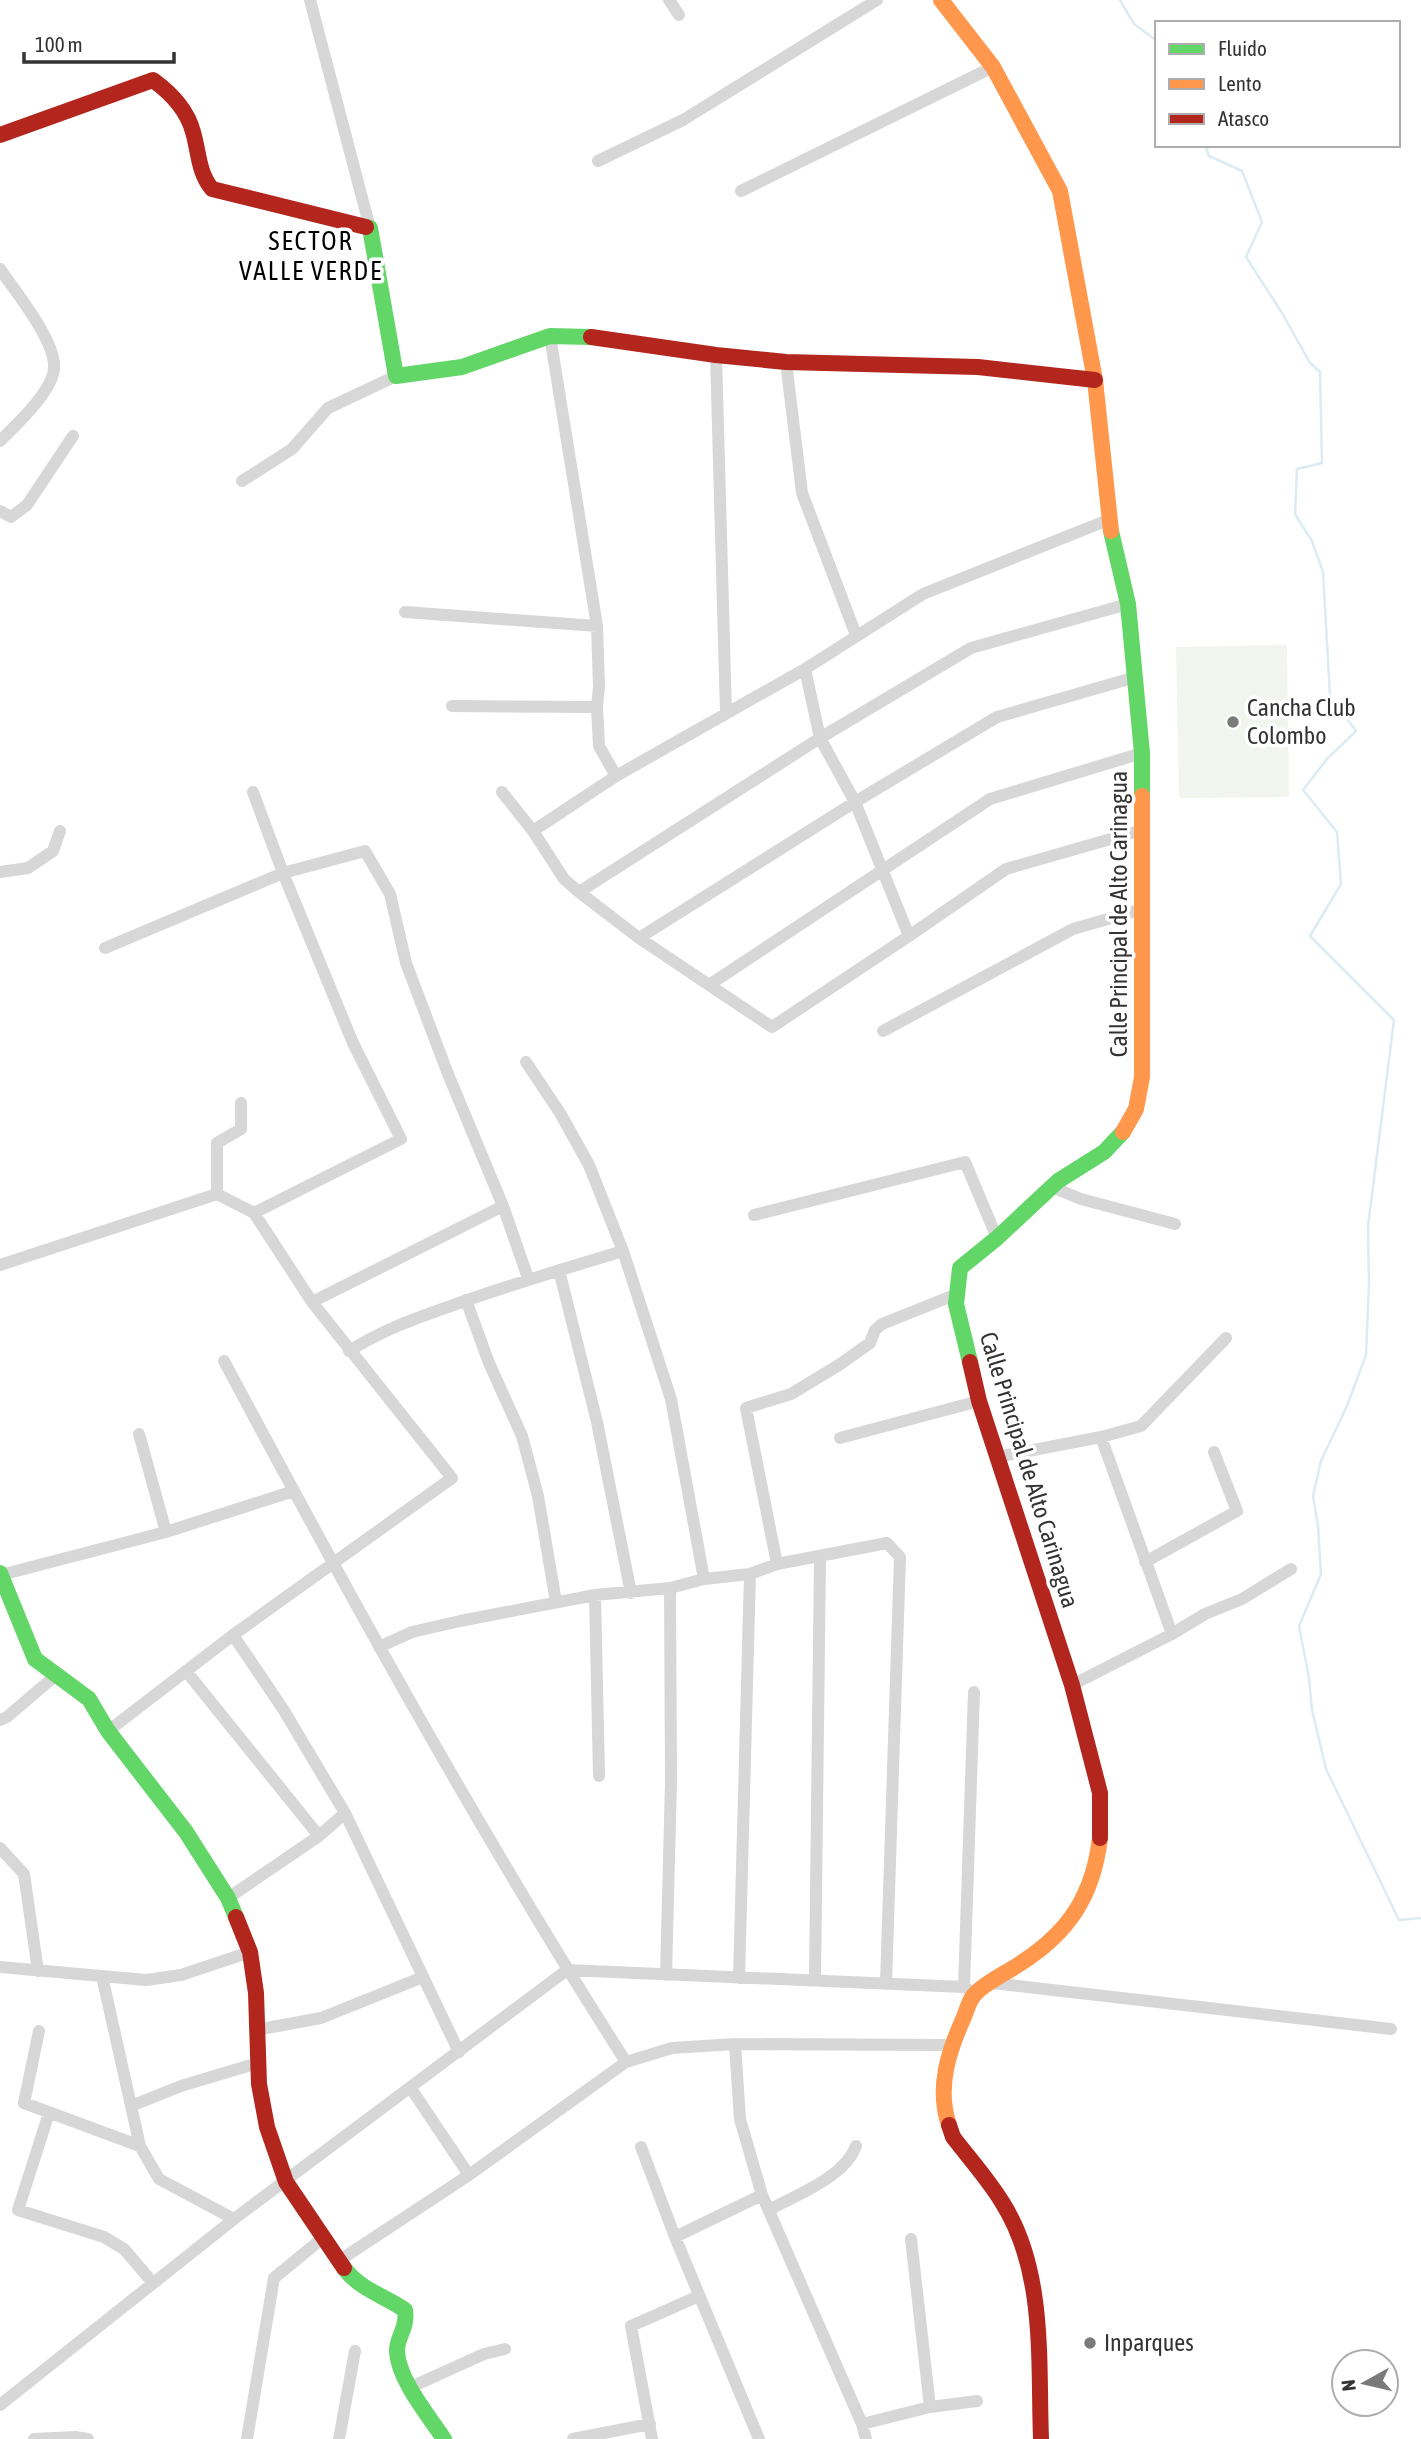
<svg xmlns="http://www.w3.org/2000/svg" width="1421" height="2439" viewBox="0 0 1421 2439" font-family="'Asap Condensed',sans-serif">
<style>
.green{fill:#f1f5ed}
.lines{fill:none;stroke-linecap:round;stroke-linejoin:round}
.stream{stroke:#ddebf3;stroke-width:2.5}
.street{stroke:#d7d7d7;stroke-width:12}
.fast{stroke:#63d668;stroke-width:16}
.slow{stroke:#ff974d;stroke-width:16}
.jam{stroke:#b3261e;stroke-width:16}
.poi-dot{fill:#7a7a7a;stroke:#fff;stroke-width:2.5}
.labels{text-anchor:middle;stroke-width:7;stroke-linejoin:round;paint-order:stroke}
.poi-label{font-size:24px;fill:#333;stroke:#fff;text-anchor:start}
.street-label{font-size:24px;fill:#333;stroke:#fff}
.neighbourhood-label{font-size:26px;letter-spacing:2px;fill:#000;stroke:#fff}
</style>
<rect width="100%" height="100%" fill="#fff"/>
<!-- green -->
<path class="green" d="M1287 645 1289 797 1179 798 1176 647Z"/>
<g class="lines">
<!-- stream -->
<path class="stream" d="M1120 0 1134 24 1157 41
M1205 145 1209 156 1242 171 1262 222 1246 257 1282 313 1310 363 1320 372 1322 463 1297 469 1295 514 1312 541 1323 572 1330 696 1356 731 1327 759 1303 790 1337 832 1341 884 1310 936 1394 1020 1368 1226 1369 1283 1366 1355 1347 1406 1321 1461 1313 1496 1318 1526 1321 1574 1299 1626 1309 1678 1312 1710 1326 1769 1399 1920 1421 1918"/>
<!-- street -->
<path class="street" d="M310 0 370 228
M669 0 679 15
M598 161 683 120 877 0
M741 191 993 67
M0 269C15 291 56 341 54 368 53 391 16 425 0 441
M550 336 597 626 599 687 597 707 599 746 616 776
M716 355 726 714
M786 362 802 493 856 635
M242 481 292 449 328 408 396 376
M0 511 11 517 27 505 73 436
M405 612 597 626
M805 669 820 738 855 802 909 936 1006 869 1142 830
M452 706 597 707
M253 792 283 873 353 1043 401 1139 254 1213
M502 792 533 831 564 879 579 892 639 938 772 1027 909 936
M533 831 616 776 805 669 923 594 1108 520
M0 872 28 868 53 851 60 831
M579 892 820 738 971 648 1128 604
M639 938 855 802 997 717 1136 677
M105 948 283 873 365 851 390 894 406 963 448 1074 503 1206 528 1278
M709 985 990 799 1142 753
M883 1031 1073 929 1143 909
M526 1062 560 1113 589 1165 623 1251 671 1399 704 1579
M1052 1187 1081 1199 1175 1224
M217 1194V1143L241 1129V1103
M754 1215 965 1162 997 1238
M0 1265 217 1194 254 1213 312 1302 452 1478 233 1635 108 1731
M559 1270 597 1422 631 1593
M466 1300 489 1363 522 1436 538 1496 556 1602
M312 1302 503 1206
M349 1351C383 1330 411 1320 448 1307 505 1286 564 1269 623 1251
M224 1361C351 1599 481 1835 626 2062
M139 1434 166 1532
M1101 1437 1141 1426 1226 1338
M840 1438 979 1401
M997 1457 1101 1437 1172 1634 1072 1685
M1145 1562 1237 1511 1214 1452
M777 1564 746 1408 791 1394 839 1365 870 1343 875 1330 882 1324 957 1294
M1 1575 166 1532 294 1491
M595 1595 599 1776
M1172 1634 1205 1614 1242 1599 1291 1569
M233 1635 283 1709 345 1813 459 2052
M379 1647 412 1632 460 1621 595 1595 670 1588 704 1579 750 1574 777 1564 887 1543 900 1557 886 1983
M186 1671 319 1836
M0 1720 7 1717 55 1676
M0 1848 24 1874 38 1971
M228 1898 319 1836 345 1813
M0 1967 146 1980 181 1975 250 1952
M666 1975 671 1782 670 1588
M102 1976 140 2146 159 2179 234 2219
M739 1978 750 1574
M815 1979 820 1558
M992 1983 1391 2029
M964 1987 974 1692
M256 2030 321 2018 423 1977
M39 2031 24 2103 140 2146
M735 2044 740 2119 762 2195 862 2424 866 2439
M410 2087 469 2175
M131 2106 181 2086 258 2063
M49 2113 18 2210 104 2237 124 2249 153 2283
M641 2147 675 2237 759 2439
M769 2210C796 2195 845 2177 856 2146
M675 2237 762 2195
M911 2239 930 2407
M340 2260 469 2175 626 2062 672 2048 735 2044 951 2045
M411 2387 484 2354 505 2349
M0 2405 234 2219 567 1970 964 1987 975 1993
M862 2424 930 2407 977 2401
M34 2439 75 2437 88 2439
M247 2439 274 2278 324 2237
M339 2439 355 2351
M573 2439 650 2424
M652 2439 631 2326 699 2296"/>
<!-- fast -->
<path class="fast" d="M366 227 370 228 396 376 462 367 550 336 591 337
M1111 531 1128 604 1142 753V796
M970 1362 956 1304 960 1268 997 1238 1058 1181 1104 1152 1123 1132
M0 1573 35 1659 89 1699 108 1731 186 1832 228 1898 236 1917
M344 2268C359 2289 385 2296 405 2310 408 2329 396 2337 397 2352 399 2381 429 2416 444 2439"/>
<!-- slow -->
<path class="slow" d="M941 0 993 67 1060 191 1095 380 1111 531
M1123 1132 1136 1109 1142 1077V796
M949 2125C936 2088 949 2050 964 2017 967 2009 970 1998 976 1993 986 1982 1008 1972 1021 1963 1069 1932 1093 1896 1100 1838"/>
<!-- jam -->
<path class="jam" d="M0 135 153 80C171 93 187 109 193 132 199 152 198 172 212 189L366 227
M591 337 716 355 786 362 978 367 1095 380
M970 1362 979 1401 1072 1685 1100 1793V1838
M236 1917 250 1952 256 1993 259 2084 267 2127 286 2182 344 2268
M949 2125 953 2137C969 2158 988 2179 1002 2202 1046 2271 1038 2361 1041 2439"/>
</g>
<!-- markers -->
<g class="poi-dot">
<circle cx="1233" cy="722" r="7"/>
<circle cx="1090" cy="2343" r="7"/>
</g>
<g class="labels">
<!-- poi labels -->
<g class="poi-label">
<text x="1247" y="716">Cancha Club<tspan x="1247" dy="28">Colombo</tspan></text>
<text x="1104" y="2351">Inparques</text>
</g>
<!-- street labels -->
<g class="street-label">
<text transform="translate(1119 914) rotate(-90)" y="8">Calle Principal de Alto Carinagua</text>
<text transform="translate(1029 1470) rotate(73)" y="8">Calle Principal de Alto Carinagua</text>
</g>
<!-- neighbourhood labels -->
<g class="neighbourhood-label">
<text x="311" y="250">SECTOR<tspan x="311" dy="30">VALLE VERDE</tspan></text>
</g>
</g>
<!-- legend -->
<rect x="1155" y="21" width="245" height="126" fill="#ffffff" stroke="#adadad" stroke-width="2"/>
<rect x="1169" y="44" width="35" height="10" fill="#63d668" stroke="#adadad" stroke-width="2"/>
<text x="1218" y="56" font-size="21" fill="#333333">Fluido</text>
<rect x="1169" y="79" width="35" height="10" fill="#ff974d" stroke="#adadad" stroke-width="2"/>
<text x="1218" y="91" font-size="21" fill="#333333">Lento</text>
<rect x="1169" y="114" width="35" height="10" fill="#b3261e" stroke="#adadad" stroke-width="2"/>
<text x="1218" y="126" font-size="21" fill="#333333">Atasco</text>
<!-- north arrow -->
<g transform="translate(1365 2383) rotate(262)"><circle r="33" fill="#ffffff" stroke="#adadad" stroke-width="2"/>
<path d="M0-5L12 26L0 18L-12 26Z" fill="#7a7a7a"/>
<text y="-10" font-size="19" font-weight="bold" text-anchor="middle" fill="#333333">N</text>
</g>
<!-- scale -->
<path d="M24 52v10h150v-10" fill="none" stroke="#333333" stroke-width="3.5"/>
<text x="35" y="52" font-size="21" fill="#333333" stroke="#ffffff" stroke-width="5" paint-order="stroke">100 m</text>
</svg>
